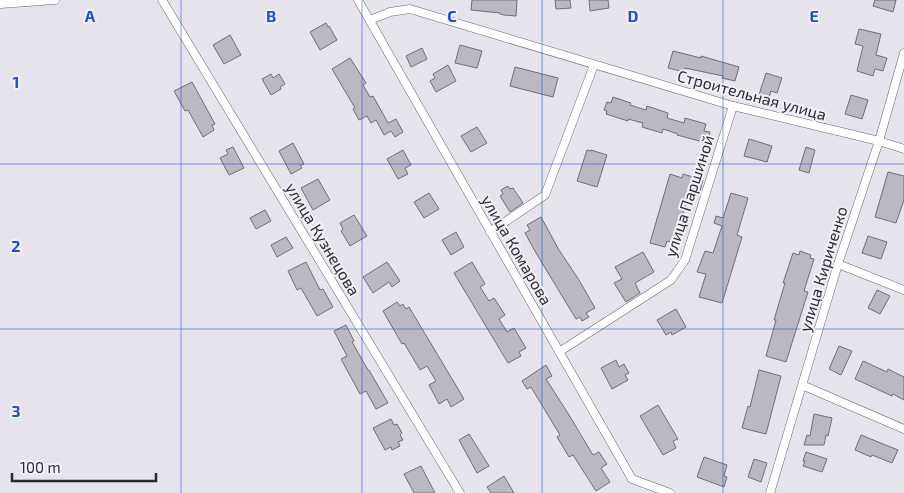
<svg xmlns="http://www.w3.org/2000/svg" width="904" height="493" viewBox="0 0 904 493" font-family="'Exo 2',sans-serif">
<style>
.building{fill:#bbb8c1;stroke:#716e76}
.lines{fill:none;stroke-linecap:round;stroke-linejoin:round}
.street-casing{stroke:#68656d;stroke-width:9}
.street{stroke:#fff;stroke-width:8}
.grid{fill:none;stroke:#1d4ed8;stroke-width:1;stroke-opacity:0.55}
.labels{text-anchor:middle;stroke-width:4;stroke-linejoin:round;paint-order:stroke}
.street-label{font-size:16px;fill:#2c2b2e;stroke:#f4f0fa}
.grid-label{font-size:16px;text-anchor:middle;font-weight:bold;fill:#1d4ed8;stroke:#f4f0fa;stroke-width:4;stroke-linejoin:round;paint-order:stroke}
</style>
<rect width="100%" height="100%" fill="#e6e3ec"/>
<!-- building -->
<path class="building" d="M472 0H517L516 16 504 15 500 14V13L471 10Z
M555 0H570L571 8 556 9Z
M589 0H608L609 8 590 11Z
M875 0H896L893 12 873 6Z
M326 23 328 27 329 26 337 40 320 50 310 32Z
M859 29 881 34 876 55 887 58 883 71 875 69 873 76 857 71 863 46 855 44Z
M230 35 241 55 224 64 213 45Z
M460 45 482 51 477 68 455 63Z
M422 48 427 59 411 67 406 56Z
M673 51 701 58V56L739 67 735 81 722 78 723 76 685 68 684 72 668 68Z
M350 58 366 83 363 85 370 97 373 96 387 121 388 123 396 119 403 132 395 137 391 131 384 135 376 120 371 123 367 116 359 120 353 109 355 108 332 69Z
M448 65 456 81 436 92 430 81 435 78 433 74Z
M515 67 558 78 553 97 510 86Z
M766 73 782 78 777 93 771 91 768 101 758 98Z
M271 74 273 78 279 74 285 84 280 87 281 89 271 95 262 79Z
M192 82 215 124 212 125 214 130 203 137 188 110 185 111 174 91Z
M851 95 868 100 862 119 845 114Z
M613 97 631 103 630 105 646 110 647 106 668 113 667 118 684 123 685 118 706 124 704 131 710 132 707 143 677 135 678 134 663 129 662 133 642 127 643 123 628 119V121L606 114 607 111 604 110 607 102 611 103Z
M477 127 487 143 471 152 461 136Z
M749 139 772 146 767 162 744 156Z
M293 143 304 164 300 166 302 168 291 174 279 151Z
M233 147 244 168 229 175 220 158 228 154 226 150Z
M806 147 815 150 809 173 799 170Z
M403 150 411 165 405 168 408 174 398 179 387 159Z
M587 150 591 151V150L607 155 597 187 577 181Z
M888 172 904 176V200L896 223 875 217Z
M670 174 682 178 683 174 703 180 700 191 691 188 680 222 681 223 675 244 667 241 665 247 650 243Z
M318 179 330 200 313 210 301 188Z
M508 186 510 189 513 188 523 203 510 212 500 196 503 194 501 190Z
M429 193 439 209 424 218 414 202Z
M731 193 748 198 737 235 742 237 722 303 699 297 706 274 697 272 705 251 713 253 722 226 714 223 716 216 723 218Z
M265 210 271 221 256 229 250 218Z
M354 215 367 236 350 246 341 231 343 229 340 223Z
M541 217 559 250 579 280 595 308 586 313 589 317 582 321 580 317 576 319 536 253 525 233 530 230 527 225Z
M456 232 464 247 451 255 442 240Z
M868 236 887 242 881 259 862 253Z
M286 237 293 248 277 257 271 245Z
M800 251 811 255 810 258 814 259 804 291 808 292 786 362 766 356 776 320H774L785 283H783L793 253 799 255Z
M643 252 654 272 635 283 640 293 626 302 614 283 622 279 615 267Z
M306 262 320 290 323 289 333 307 317 316 301 288 297 290 288 271Z
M387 262 400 281 392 287 389 282 373 293 363 277Z
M472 262 485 284 480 287 489 301 494 298 505 315 499 319 507 332 514 328 526 348 519 352 521 356 508 363 454 273Z
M877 290 890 296 880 314 868 308Z
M397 302 400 306 403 304 406 309 409 307 464 399 451 407 447 399 439 404 429 385 436 381 427 366 420 370 404 343 402 344 383 311Z
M676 309 686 327 672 335 671 332 666 335 657 320Z
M346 325 354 341 352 342 368 370H369L388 403 376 409 366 391 360 394 341 359 347 356 334 331Z
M839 346 852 351 841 375 829 369Z
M616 360 619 367 624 364 629 373 625 375 628 380 612 389 601 368Z
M863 361 887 372 888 369 904 377V400L893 394 892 396 855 379Z
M546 365 552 376 546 379 569 415 593 455 599 452 607 464 601 468 610 482 596 491 573 455 569 457 557 437 560 435 531 387 527 389 522 381Z
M759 370 781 376 766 434 742 428 748 406 750 407Z
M658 405 678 439 673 441 676 448 663 455 640 416Z
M814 414 832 418 828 436 826 435 824 445H804L807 435 810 436Z
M391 419 394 425 397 424 402 433 400 435 403 440 398 442 400 446 392 450 391 447 385 450 373 428Z
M469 434 489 466 477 473 459 440Z
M861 435 898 450 892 463 872 455 871 457 855 450Z
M806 452 827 459 822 472 803 466 805 461H803Z
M704 457 727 465 724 476 727 477 724 487 697 477Z
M754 459 767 463 761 482 748 477Z
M421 466 435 493H414L404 474Z
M504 476 514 493H491L487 487Z"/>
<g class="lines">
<defs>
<path id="street" d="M162 0 460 493
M358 0 632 479 670 493
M0 4 55 0
M370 20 390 12 410 9 733 106 879 141 904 149
M490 232 545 195 594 65
M838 264 904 290
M559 352 671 280 685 260 733 106
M802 385 904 429
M770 493 838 264 879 141 904 53"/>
</defs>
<!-- street casing -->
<use href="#street" class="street-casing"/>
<!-- street -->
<use href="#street" class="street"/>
</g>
<!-- grid -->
<path class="grid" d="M181 0V493M362 0V493M542 0V493M723 0V493M0 164H904M0 329H904"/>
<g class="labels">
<!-- street labels -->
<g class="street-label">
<text transform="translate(752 95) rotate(15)" y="6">Строительная улица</text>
<text transform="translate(689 196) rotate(-72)" y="6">улица Паршиной</text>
<text transform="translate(323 239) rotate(59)" y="6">улица Кузнецова</text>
<text transform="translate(517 250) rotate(60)" y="6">улица Комарова</text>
<text transform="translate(823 269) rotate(-73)" y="6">улица Кириченко</text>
</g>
</g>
<g class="grid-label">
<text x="90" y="22">A</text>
<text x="271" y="22">B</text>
<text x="452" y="22">C</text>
<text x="633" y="22">D</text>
<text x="814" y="22">E</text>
<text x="16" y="88">1</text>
<text x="16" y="252">2</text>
<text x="16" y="417">3</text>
</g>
<!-- scale -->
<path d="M12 473v8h144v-8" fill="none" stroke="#2c2b2e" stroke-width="2.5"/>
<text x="20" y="473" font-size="15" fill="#2c2b2e" stroke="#f4f0fa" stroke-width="4" paint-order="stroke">100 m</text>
</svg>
